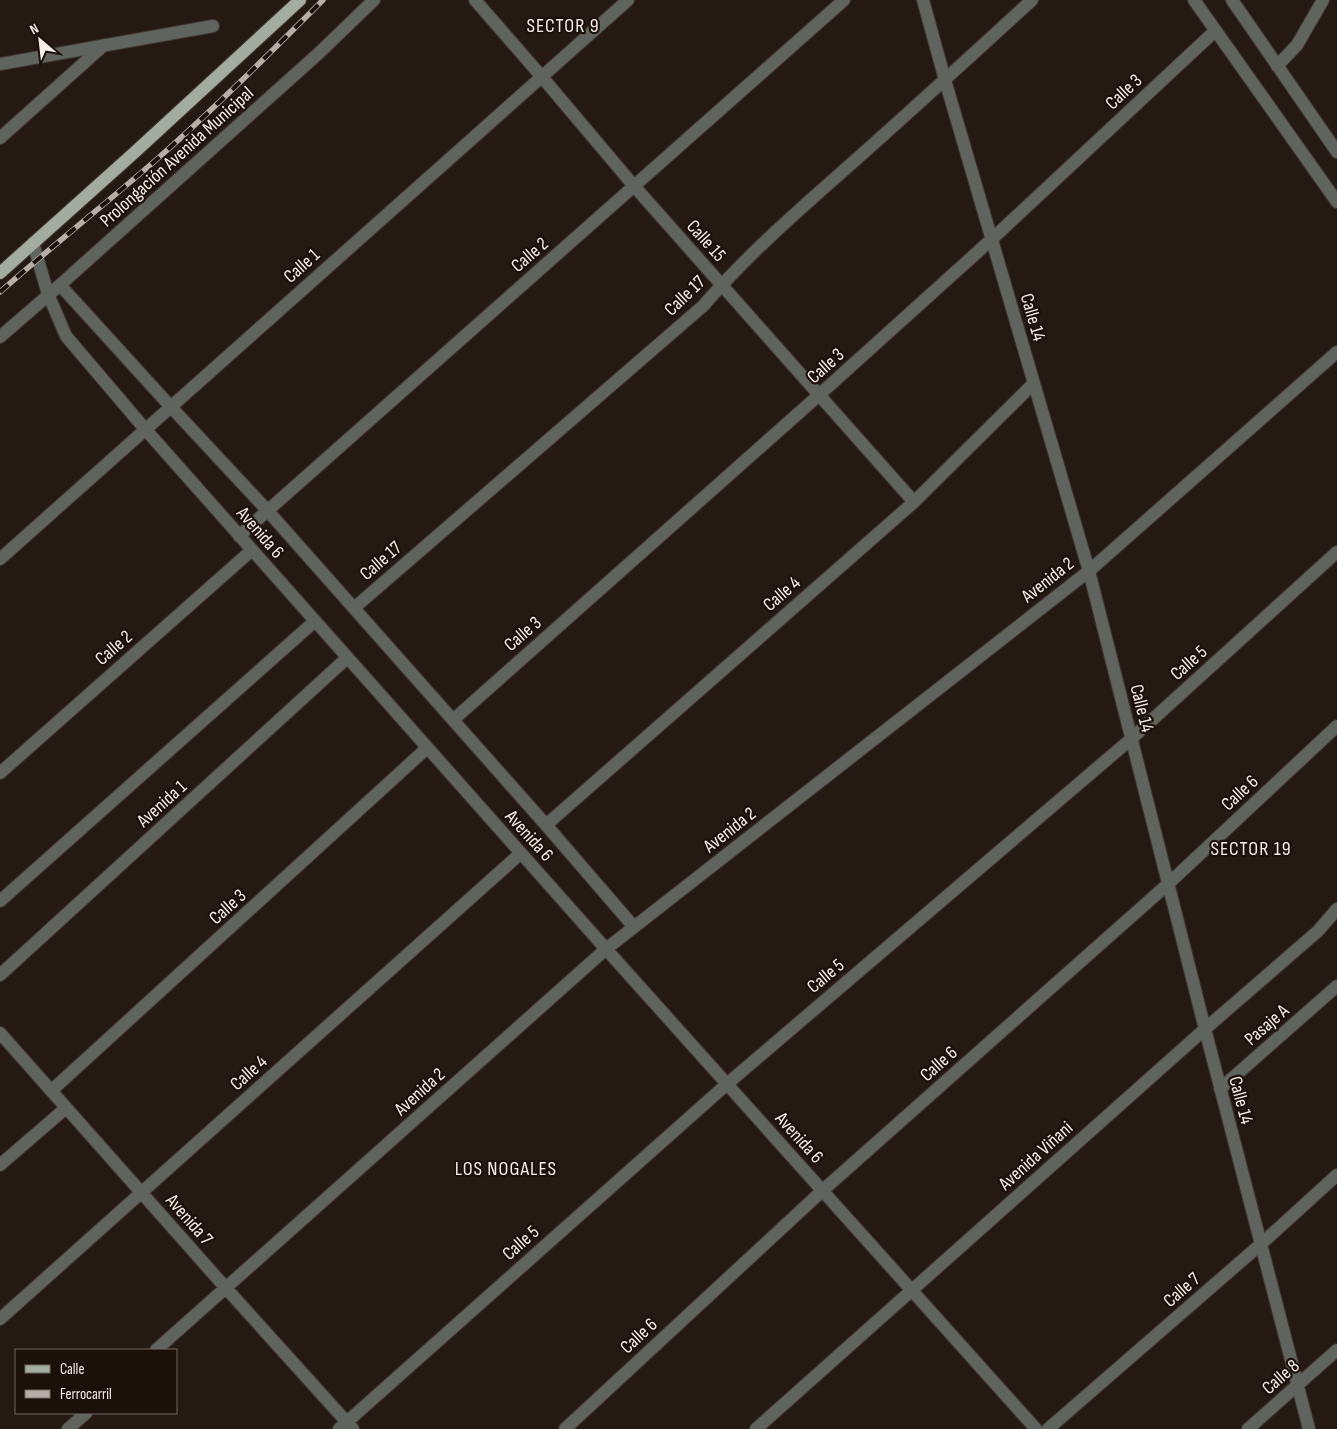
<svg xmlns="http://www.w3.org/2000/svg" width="1337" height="1429" viewBox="0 0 1337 1429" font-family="'Sofia Sans Condensed',sans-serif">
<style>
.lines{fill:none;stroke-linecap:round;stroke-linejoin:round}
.minor-casing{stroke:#423831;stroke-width:14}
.major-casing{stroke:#423831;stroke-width:14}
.minor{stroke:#5f645e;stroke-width:12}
.major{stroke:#a3aca1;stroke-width:12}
.rail-casing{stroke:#b8aea9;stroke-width:5.5}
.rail{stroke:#1c110a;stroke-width:4;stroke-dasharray:11;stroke-linecap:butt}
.labels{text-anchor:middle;stroke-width:4.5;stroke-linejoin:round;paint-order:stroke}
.street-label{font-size:19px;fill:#f6ede9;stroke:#1c110a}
.neighbourhood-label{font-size:20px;letter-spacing:1px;fill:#f6ede9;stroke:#1c110a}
</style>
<rect width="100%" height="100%" fill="#251a13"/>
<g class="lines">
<defs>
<path id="minor" d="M475 0 542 77 634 186 914 502
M923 0 945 80 1089 571 1205 1029 1309 1429
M1194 0 1337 202
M1232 0 1337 152
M0 64 213 26
M1277 66 1297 45 1323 0
M0 138 104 45
M33 243 48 294 66 336 145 429 606 949 1036 1429
M60 285 171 407 267 510 546 825 634 927
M0 337 60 285 319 53 374 0
M239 536 844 0
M0 559 628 0
M354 608 703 306C748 254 800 209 851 164 912 110 972 55 1032 0
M453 720 819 395 992 239 1215 31
M0 773 252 550
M546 825 914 502 1034 383
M0 901 315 621
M0 975 347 658
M0 1033 225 1287 353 1429
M1220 1089 1337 986
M51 1091 427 748
M0 1165 66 1108
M0 1319 521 853
M156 1350 606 949 1089 571 1337 352
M68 1429 86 1413
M339 1429 727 1084 1131 739 1337 552
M565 1429 822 1191 1168 884 1337 726
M756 1429 1205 1029 1318 931 1337 909
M1048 1429 1261 1244 1337 1175
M1248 1429 1337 1350"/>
<path id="major" d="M0 273 135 152 300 0"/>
</defs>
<!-- minor casing -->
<use href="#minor" class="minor-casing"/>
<!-- major casing -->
<use href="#major" class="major-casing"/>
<!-- minor -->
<use href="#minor" class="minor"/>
<!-- major -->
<use href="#major" class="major"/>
<defs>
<path id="rail" d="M0 292C51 247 104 205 156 160 214 109 268 55 323 0"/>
</defs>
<!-- rail casing -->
<use href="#rail" class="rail-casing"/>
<!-- rail -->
<use href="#rail" class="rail"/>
</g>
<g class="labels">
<!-- street labels -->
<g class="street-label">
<text transform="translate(1123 91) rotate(-43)" y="7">Calle 3</text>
<text transform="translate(176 156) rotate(-42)" y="7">Prolongación Avenida Municipal</text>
<text transform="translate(707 240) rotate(48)" y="7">Calle 15</text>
<text transform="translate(529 254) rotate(-41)" y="7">Calle 2</text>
<text transform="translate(301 265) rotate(-42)" y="7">Calle 1</text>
<text transform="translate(684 295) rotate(-44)" y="7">Calle 17</text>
<text transform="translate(1034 317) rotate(74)" y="7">Calle 14</text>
<text transform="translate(825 365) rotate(-42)" y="7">Calle 3</text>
<text transform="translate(261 532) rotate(49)" y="7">Avenida 6</text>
<text transform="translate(380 560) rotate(-41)" y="7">Calle 17</text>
<text transform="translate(1047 579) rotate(-38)" y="7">Avenida 2</text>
<text transform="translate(781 593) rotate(-41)" y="7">Calle 4</text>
<text transform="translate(522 633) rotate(-41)" y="7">Calle 3</text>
<text transform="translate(113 647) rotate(-41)" y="7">Calle 2</text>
<text transform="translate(1188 662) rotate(-42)" y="7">Calle 5</text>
<text transform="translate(1143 708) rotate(76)" y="7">Calle 14</text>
<text transform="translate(1239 792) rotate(-43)" y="7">Calle 6</text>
<text transform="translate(161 803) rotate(-42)" y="7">Avenida 1</text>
<text transform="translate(729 829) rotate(-38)" y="7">Avenida 2</text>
<text transform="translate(530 835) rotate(48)" y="7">Avenida 6</text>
<text transform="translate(227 906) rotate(-42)" y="7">Calle 3</text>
<text transform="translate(825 975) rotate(-40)" y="7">Calle 5</text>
<text transform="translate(1266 1024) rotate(-41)" y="7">Pasaje A</text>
<text transform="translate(938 1063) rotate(-42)" y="7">Calle 6</text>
<text transform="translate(248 1072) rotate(-42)" y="7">Calle 4</text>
<text transform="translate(419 1091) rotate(-42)" y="7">Avenida 2</text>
<text transform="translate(1242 1100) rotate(75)" y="7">Calle 14</text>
<text transform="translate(800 1137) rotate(48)" y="7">Avenida 6</text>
<text transform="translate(1035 1155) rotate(-42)" y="7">Avenida Viñani</text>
<text transform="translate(190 1219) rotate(49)" y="7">Avenida 7</text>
<text transform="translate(520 1242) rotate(-42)" y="7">Calle 5</text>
<text transform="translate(1181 1289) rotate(-41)" y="7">Calle 7</text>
<text transform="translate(638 1335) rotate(-43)" y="7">Calle 6</text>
<text transform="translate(1280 1376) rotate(-41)" y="7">Calle 8</text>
</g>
<!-- neighbourhood labels -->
<g class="neighbourhood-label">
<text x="563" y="32">SECTOR 9</text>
<text x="1251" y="855">SECTOR 19</text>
<text x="506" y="1175">LOS NOGALES</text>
</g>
</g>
<!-- legend -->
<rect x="15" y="1349" width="162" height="65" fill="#1c110a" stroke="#736963"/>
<rect x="25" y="1365" width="25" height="8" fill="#a3aca1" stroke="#736963"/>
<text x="60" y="1374" font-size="15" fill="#f6ede9">Calle</text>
<rect x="25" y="1390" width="25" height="8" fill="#b8aea9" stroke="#736963"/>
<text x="60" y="1399" font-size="15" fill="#f6ede9">Ferrocarril</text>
<!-- north arrow -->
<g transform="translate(40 40) rotate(332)" stroke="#1c110a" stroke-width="4" paint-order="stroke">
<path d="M0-4L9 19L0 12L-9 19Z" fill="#f6ede9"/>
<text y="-8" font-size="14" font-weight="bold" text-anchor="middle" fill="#f6ede9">N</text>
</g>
</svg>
